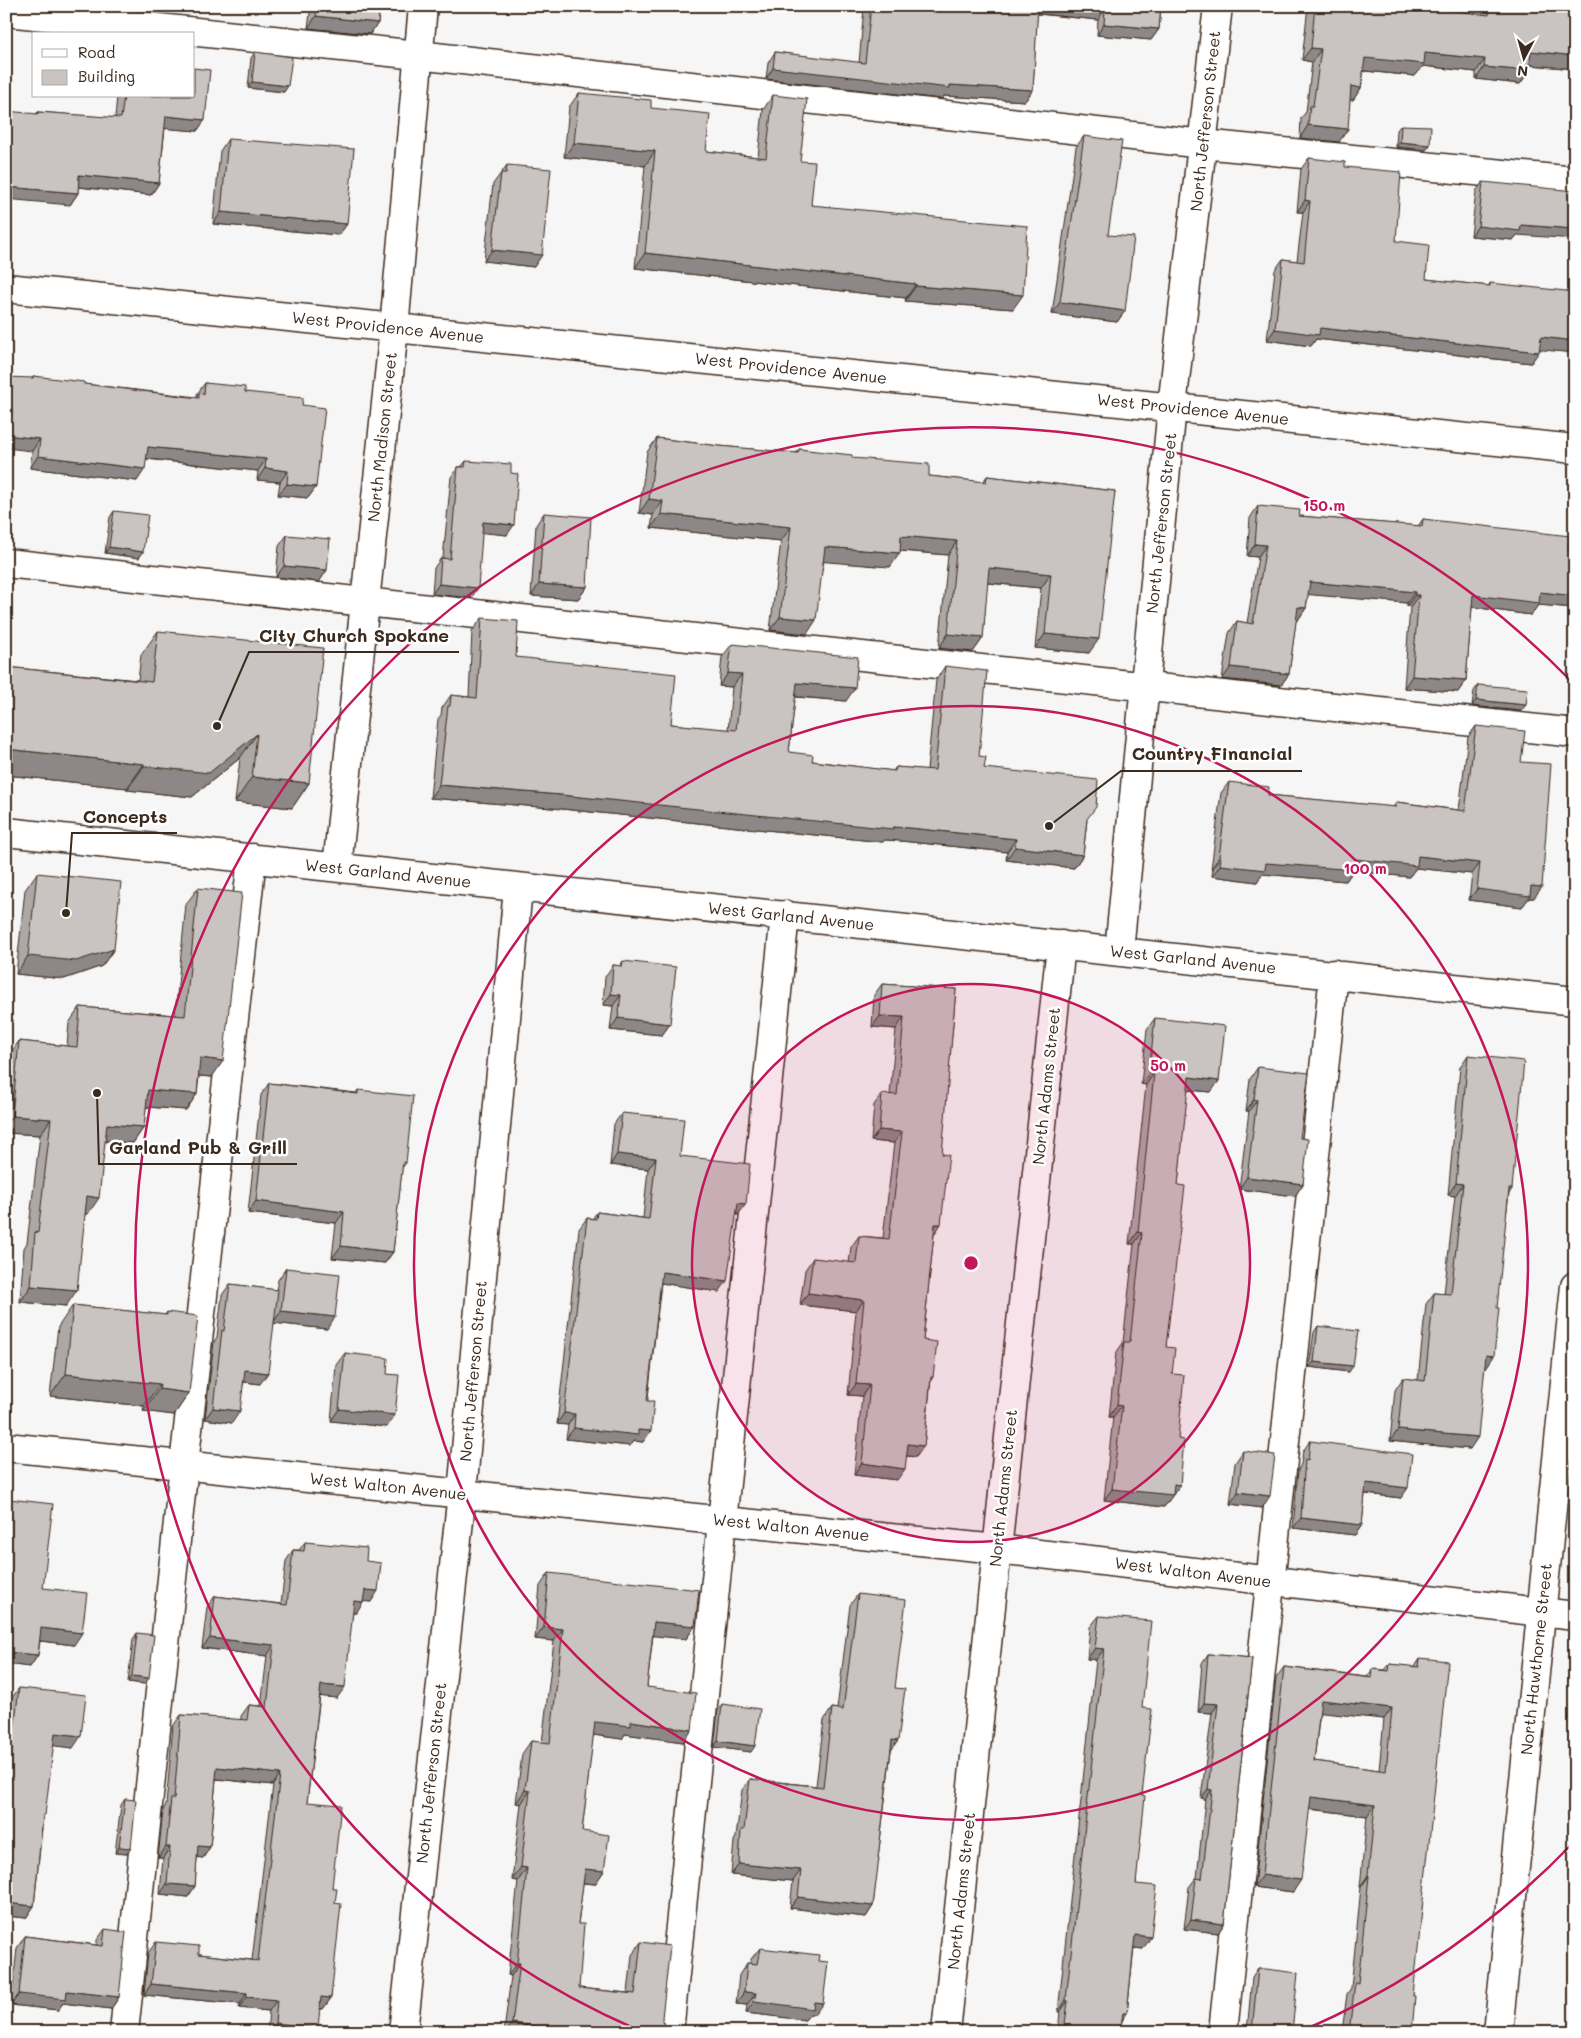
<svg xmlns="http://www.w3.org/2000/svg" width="1581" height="2038" viewBox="0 0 1581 2038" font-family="Mali,sans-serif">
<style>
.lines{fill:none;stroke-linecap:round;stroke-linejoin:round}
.minor-casing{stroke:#3b2a1e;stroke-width:31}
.minor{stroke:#fff;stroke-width:28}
.wall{fill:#ada8a6;stroke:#3b2a1e;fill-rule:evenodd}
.shaded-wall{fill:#8d8887;stroke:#3b2a1e}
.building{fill:#c9c3c1;stroke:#3b2a1e;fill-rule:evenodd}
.ring{fill:none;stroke:#c2185b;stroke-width:2.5}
.labels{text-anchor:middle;stroke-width:5;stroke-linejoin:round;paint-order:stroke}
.street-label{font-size:16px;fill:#3b2a1e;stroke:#fff}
.centre{fill:#c2185b;stroke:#fff;stroke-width:2.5}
.ring-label{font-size:15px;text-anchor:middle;font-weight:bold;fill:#c2185b;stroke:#fff;stroke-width:5;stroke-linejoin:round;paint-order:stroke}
.leader{fill:none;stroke:#3b2a1e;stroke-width:2}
.callout-dot{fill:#3b2a1e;stroke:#fff;stroke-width:2}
.callout-label{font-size:18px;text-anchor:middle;font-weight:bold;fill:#3b2a1e;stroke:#fff;stroke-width:5;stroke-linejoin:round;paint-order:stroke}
</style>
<rect width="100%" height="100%" fill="#f7f6f6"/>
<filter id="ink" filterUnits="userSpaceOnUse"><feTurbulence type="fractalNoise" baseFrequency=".02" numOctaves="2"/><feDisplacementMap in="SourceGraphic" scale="10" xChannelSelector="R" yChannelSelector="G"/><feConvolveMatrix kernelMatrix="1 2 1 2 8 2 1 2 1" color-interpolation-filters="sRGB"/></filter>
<g filter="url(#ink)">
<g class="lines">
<defs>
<path id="minor" d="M6 12 418 55 1203 144 1575 181
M6 288 1575 449
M6 563C529 622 1052 675 1575 733
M6 832 1575 1001
M337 867 394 328 423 6
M1119 951 1172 407 1218 6
M6 1447 997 1549 1575 1616
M124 2032 184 1465 252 858
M403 2032 462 1493 518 888
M669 2032 785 915
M946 2032 1061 945
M1223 2032 1334 974
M1498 2032 1575 1286"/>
</defs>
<!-- minor casing -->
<use href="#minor" class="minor-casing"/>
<!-- minor -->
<use href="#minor" class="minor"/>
</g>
<!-- wall -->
<path class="wall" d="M311 6H380L378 23 370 34 308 28Z
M850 6H1161L1159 29 1151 40 1097 35 1098 20 1037 14 1033 90 1025 101 944 96 942 99 766 79 768 63 775 52 859 63 864 8Z
M1308 6H1414L1482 15 1483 6H1575V69L1530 65 1529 71 1520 84 1476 79V72L1423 66 1415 76 1364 71 1361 88 1353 100H1350L1339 142 1300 138 1301 118 1306 112 1312 62 1302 60Z
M255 52 284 92 248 88 251 58Z
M579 93 651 108 706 151 758 157 763 110 773 95 800 161 811 205 1013 309 905 301 906 298 635 268 645 166 564 157 569 107Z
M117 96H194L205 120 197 131 165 128 159 183 151 195 78 187V193L70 205 36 114 38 112 115 118Z
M1401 125 1430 145 1426 150 1396 147 1397 130Z
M1084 136 1125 311 1117 322 1052 314 1076 147Z
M228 139 347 224 339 235 213 224 220 151Z
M1309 158 1345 167 1396 241 1426 279 1489 286 1490 283 1575 353 1540 349 1531 363 1316 339 1311 346 1267 340 1275 270 1283 259 1297 261 1303 212H1297L1301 169Z
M507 165 534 267 484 261 493 184Z
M1483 182 1517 235 1513 240 1471 236 1476 191Z
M33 376 84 384 197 397V394L205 383 302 405 316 487 308 498 278 495 280 482 257 480 258 471 146 459 137 481 30 468 32 451V378Z
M657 438 719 446 796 453 799 449 852 458 929 476 983 482 987 476 1115 491 1089 653 1035 648 1041 588 987 583 983 638 973 652 939 648 948 555 900 551 890 567 824 561 807 634 770 630 781 541 651 528 653 515 639 513 647 452Z
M466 461 507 535 482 532 471 598 432 594 434 568 441 558H443L451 477 458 467H461Z
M1258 506 1299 516 1418 526 1423 519 1575 551V608L1538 605 1531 615 1472 607 1466 680 1458 692 1404 688 1410 607 1407 606V603L1308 594 1306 608 1298 620H1296L1289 674 1281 685 1222 679 1229 633 1237 621 1247 623 1258 557 1247 556 1250 518Z
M114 511 143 552 139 558 105 553 110 517Z
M544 513 587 587 578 599 531 596 536 525Z
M287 535 327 570 319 582 276 577 279 546Z
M482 618 516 657 671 724 728 730 732 687 719 686 722 657 732 644 846 701 795 697 789 752 812 761 893 771 896 767 927 770 936 680 945 666 979 756 984 768 1087 820 1083 855 1074 868 1006 860 1007 852 901 841 885 840 883 842 552 808 430 798 438 719 441 715 442 708 451 695 469 697 472 631Z
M158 631 309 783 292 808 235 802 240 758 192 797 127 790V788L6 775V667L138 680 141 655Z
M1478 685 1521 711 1472 706 1474 691Z
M1476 726 1521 762 1534 898H1529L1522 907 1469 900 1472 874 1416 868 1409 877 1353 871 1346 881 1262 874 1257 882 1212 876 1213 869H1211L1221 793 1229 782 1268 795 1393 807 1397 802 1459 810 1468 737Z
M37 873 114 949 102 966 64 979 16 974 25 890Z
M198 888 212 1077 199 1076 197 1094 186 1110 146 1107 144 1127 133 1143 105 1141 88 1214H85L66 1306 20 1302 24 1248 27 1243 40 1135 6 1133V1075L8 1057 19 1041 67 1046 69 1023 80 1007 175 1015 186 904Z
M623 961 670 1024 662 1035 610 1030 613 1006 603 1005 605 977 613 965 620 966Z
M882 984 956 989 934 1234 923 1340 933 1377 931 1380 924 1446 916 1457 906 1456 897 1480 854 1475 862 1396 848 1395 856 1311 800 1305 805 1270 813 1258 849 1263 851 1247 859 1236 883 1238 894 1143 871 1141 874 1105 882 1094 890 1095 896 1029 872 1027 874 995Z
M1155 1018 1211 1092 1187 1090 1178 1185 1166 1347 1172 1374 1178 1439 1180 1485 1164 1507 1104 1500 1113 1417H1109L1116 1353 1123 1343 1134 1244H1129L1146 1085 1141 1084 1147 1029Z
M1468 1055 1512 1189 1509 1194 1486 1368H1485L1470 1449 1390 1441 1395 1390 1403 1378 1418 1380 1426 1304 1434 1293 1444 1294 1455 1196 1448 1195 1460 1067Z
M1258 1067 1300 1138 1303 1184 1295 1196 1239 1189 1249 1111H1246L1250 1079Z
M269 1083 356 1093 358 1090 406 1163 402 1168 393 1252 385 1263 332 1258 336 1223 248 1213 261 1095Z
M622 1113 680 1156 738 1215 736 1214 719 1292 661 1283 643 1442 633 1441 630 1446 566 1439 568 1425 557 1424 579 1229 587 1218 592 1219 597 1212 643 1218 648 1169 610 1165 614 1124Z
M286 1268 327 1329 274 1323 260 1384 244 1382 232 1423 205 1419 214 1342 217 1337 222 1295 230 1284 276 1290 278 1280Z
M73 1305 165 1315 167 1312 189 1393 174 1415 143 1411 144 1406 50 1396 58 1327Z
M1318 1326 1349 1372 1309 1367 1314 1332Z
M345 1353 387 1374V1427L331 1421 336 1365Z
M1310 1441 1401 1498 1365 1494 1362 1525 1355 1535 1293 1528 1298 1470 1301 1464 1303 1451Z
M1243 1451 1262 1508 1230 1504 1235 1463Z
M9 1499 43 1588 74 1645 40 1641 38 1655 30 1667 6 1664V1502Z
M305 1542 366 1561 371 1602 363 1601 356 1613H353L337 1698 320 1696 307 1802 332 1888 335 1903 331 1998 323 2009H320L315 2032H267L269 2011 239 2008 240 2004 144 1995 148 1953 156 1942 199 1954 252 1960 273 1785 216 1779 210 1847 203 1858 197 1857 195 1886 188 1897 160 1894 163 1858H158L163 1810 166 1805 173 1726 181 1715 241 1720V1716L249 1705 261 1706 267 1656 202 1648 207 1607 215 1596 281 1604 286 1561 293 1550H299Z
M549 1573 695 1626 686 1639 653 1635 647 1687 692 1730 683 1742 625 1734 622 1739 593 1735 582 1831 604 1871 595 1884 583 1883 578 1924 579 1988 628 1993 632 1955 641 1942 664 2026 669 2032H504L511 1976 508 1975 518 1881 512 1880 521 1804 516 1803 522 1754 531 1741 542 1743 554 1641 535 1639 540 1586Z
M858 1594 895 1688 891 1751 878 1858 873 1906 866 1917 790 1908 793 1881 731 1875 734 1841 736 1837 742 1790 750 1779 816 1786 824 1720 832 1708 837 1709 850 1605Z
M1099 1616 1142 1708V1795L1136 1884 1143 1949 1134 1948 1127 2013 1122 2021 1120 2032H1058L1060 2012H1058L1096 1660 1087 1659 1090 1627Z
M137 1633 145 1684 128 1682 133 1639Z
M1208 1654 1252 1658 1224 1924 1218 1933 1184 1929 1189 1887 1196 1878H1197L1205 1799 1201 1798 1212 1713 1198 1712 1202 1663Z
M1420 1658 1413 1996 1412 2032H1342L1347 1994 1351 1988 1361 1887H1360L1367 1816 1309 1809 1293 1892 1254 1887 1276 1678 1284 1667 1367 1677 1373 1669 1385 1670 1390 1664 1414 1667ZM1320 1712 1384 1719 1379 1770 1314 1761Z
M19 1688 73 1748 53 1745 43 1819 34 1906 26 1918 6 1916V1740L11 1699Z
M722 1704 751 1752 714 1747 718 1710Z
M125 1799 127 1854 115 1853 121 1805Z
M105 1929 119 1997 111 2009 63 2003 58 2010 11 2005 17 1948 25 1936 97 1945V1940Z
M760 1948 815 2014H810L805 2020 746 2013 747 2005 736 2004 739 1975 747 1963H751V1959Z
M1258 1968 1292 2032H1247L1252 1977Z"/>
<!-- shaded-wall -->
<path class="shaded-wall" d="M602 6H656L651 12 602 7Z
M850 6H865L864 8Z
M1035 6H1075L1105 9 1098 20 1031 13Z
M316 16 378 23 370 34 308 28Z
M1104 24 1159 29 1151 40 1097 35Z
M1311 48 1321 49 1312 62 1302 60Z
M1531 51 1575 56V69L1522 64Z
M1425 53 1485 59 1476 72 1423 66 1415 76 1356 70 1365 58Z
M1484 67 1529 71 1520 84 1476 79Z
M773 68 950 85 1033 90 1025 101 944 96 942 99 766 79Z
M252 82 288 86 284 92 248 88Z
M1351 86 1361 88 1353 100 1342 99Z
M166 116 205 120 197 131 158 128Z
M1308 125 1348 129 1339 142 1300 138Z
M1400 142 1430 145 1426 150 1396 147Z
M574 143 655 151 645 166 564 157Z
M79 175 159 183 151 195 71 186Z
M6 187 78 193 70 205 6 199Z
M1305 200 1310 201 1303 212H1297Z
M221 212 347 224 339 235 213 224Z
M1521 225 1575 229V239L1517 235 1513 240 1471 236 1478 226Z
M492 250 542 255 534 267 484 261Z
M645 253 916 284 906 298 635 268Z
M916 286 1023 295 1013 309 905 301Z
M1060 302 1125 311 1117 322 1052 314Z
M1320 328 1539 352 1531 363 1316 339 1311 346 1267 340 1275 329Z
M1541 337 1575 341V353L1533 349Z
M6 435 40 439 32 451 6 448Z
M148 447 266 459 258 471 140 458Z
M38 456 145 469 137 481 30 468Z
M265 468 288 471 280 482 257 480Z
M287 484 316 487 308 498 278 495Z
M649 499 663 501 653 515 639 513Z
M661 514 791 527 781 541 651 528Z
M483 522 514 525 507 535 476 532Z
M901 536 957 541 948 555 891 550Z
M1255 544 1266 545 1258 557 1247 556Z
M109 547 143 552 139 558 105 553Z
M825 547 900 553 890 567 816 561Z
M284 566 327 570 319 582 276 577Z
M989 568 1051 574 1041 588 979 582Z
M1310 582 1415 592 1407 603 1302 594Z
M439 584 478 588 471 598 432 594Z
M539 584 587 587 578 599 531 596Z
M1540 592 1575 596V608L1538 605 1531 615 1465 606 1473 595Z
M1415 595H1419L1410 607 1407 606Z
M1298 607 1306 608 1298 620 1290 619Z
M780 617 816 620 807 634 770 630Z
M948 634 983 638 973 652 939 648Z
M1045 634 1099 639 1089 653 1035 648Z
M1231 667 1289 674 1281 685 1222 679Z
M728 673 742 674 732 687 719 686Z
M1412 676 1466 680 1458 692 1404 688Z
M797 683 855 688 846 701 788 696Z
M1476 700 1526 705 1521 711 1472 706Z
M257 734 240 758 192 797 127 790 144 766Z
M6 749 144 764 127 788 6 775Z
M252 777 309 783 292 808 235 802Z
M439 785 561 795 893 827 910 828 1016 839 1007 852 901 841 885 840 883 842 552 808 430 798Z
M1015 847 1083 855 1074 868 1006 860Z
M1418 856 1480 863 1472 874 1416 868 1409 877 1353 871 1346 881 1262 874 1257 882 1212 876 1220 865Z
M1219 857 1221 858 1213 869H1211Z
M1531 886 1542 887 1534 898H1529L1522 907 1469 900 1477 889Z
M114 949 102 966 64 979 16 974 28 956Z
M611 994 621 995 613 1006 603 1005Z
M880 1016 904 1017 896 1029 872 1027Z
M618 1018 670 1024 662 1035 610 1030Z
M200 1058 223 1061 212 1077 189 1075Z
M1149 1073H1154L1146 1085 1141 1084Z
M1189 1077 1219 1081 1211 1092 1180 1089Z
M148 1090 197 1094 186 1110 136 1106Z
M1254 1099 1257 1100 1249 1111H1246Z
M12 1116 51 1119 40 1135 6 1133V1125Z
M107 1124 144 1127 133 1143 95 1140Z
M879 1130 902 1132 894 1143 871 1141Z
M617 1154 656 1158 648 1169 610 1165Z
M1247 1177 1303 1184 1295 1196 1239 1189Z
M1456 1183 1463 1184 1455 1196 1448 1195Z
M87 1196 99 1198 88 1214 76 1213Z
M256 1201 344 1212 336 1223 248 1213Z
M738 1203 746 1204 738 1215 731 1214Z
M935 1224H941L933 1236Z
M1138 1232 1142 1233 1134 1244H1129Z
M341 1246 393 1252 385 1263 332 1258Z
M662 1272 727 1281 719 1292 654 1282Z
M31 1286 77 1290 66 1306 20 1302Z
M808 1293 864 1300 856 1311 800 1305Z
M281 1311 335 1317 327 1329 273 1323Z
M1486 1355 1494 1356 1486 1368 1478 1367Z
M1314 1362 1353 1366 1349 1372 1309 1367Z
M245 1370 268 1373 260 1384 237 1381Z
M66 1374 160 1384 144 1406 50 1396Z
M856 1384 870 1385 862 1396 848 1395Z
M159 1389 189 1393 174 1415 143 1411Z
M1117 1405 1122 1406 1113 1417H1109Z
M213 1408 240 1411 232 1423 205 1419Z
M339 1409 395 1415 387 1427 331 1421Z
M564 1413 575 1414 568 1425 557 1424Z
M574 1428 638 1430 651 1431 643 1442 633 1441 630 1446 566 1439Z
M1398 1430 1478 1437 1470 1449 1390 1441Z
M908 1444 924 1446 916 1457 900 1455Z
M862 1463 905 1469 897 1480 854 1475Z
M1366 1483 1408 1488 1401 1498 1359 1493Z
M1174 1484 1180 1485 1164 1507 1104 1500 1112 1489Z
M1238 1492 1270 1496 1262 1508 1230 1504Z
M1301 1518 1362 1525 1355 1535 1293 1528Z
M365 1590 378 1591 371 1602 357 1601Z
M354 1601 363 1602 356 1613 346 1612Z
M654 1622 695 1626 686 1639 645 1635Z
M544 1627 563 1629 554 1641 535 1639Z
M41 1628 82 1633 74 1645 33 1640Z
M210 1638 274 1645 267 1656 202 1648Z
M1095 1648 1104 1649 1096 1660 1087 1659Z
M6 1652 38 1655 30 1667 6 1664Z
M132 1676 149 1678 145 1684 128 1682Z
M321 1685 345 1687 337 1698 314 1696Z
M1321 1700 1392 1708 1384 1719 1313 1712Z
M1204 1703 1218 1704 1212 1713 1198 1712Z
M631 1721 692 1730 683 1742 625 1734 622 1739 586 1734 595 1722Z
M55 1733 81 1736 73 1748 46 1745Z
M892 1740 898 1741 890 1752Z
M718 1741 755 1746 751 1752 714 1747Z
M217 1767 280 1774 273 1785 209 1778Z
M1208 1789 1212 1790 1205 1799 1201 1798Z
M525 1790 530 1791 521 1804 516 1803Z
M1311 1797 1375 1805 1367 1816 1303 1808Z
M198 1846 210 1847 203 1858 191 1857Z
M119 1847 131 1848 127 1854 115 1853Z
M166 1847H170L163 1858H158Z
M739 1864 801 1870 793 1881 731 1875Z
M521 1867 527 1868 518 1881 512 1880Z
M585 1869 604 1871 595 1884 576 1882Z
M1262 1875 1301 1880 1293 1892 1254 1887Z
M1368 1875 1369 1876 1361 1887H1360Z
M167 1884 195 1886 188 1897 160 1894Z
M798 1897 873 1906 866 1917 790 1908Z
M6 1903 34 1906 26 1918 6 1916Z
M1191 1920 1224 1924 1218 1933 1184 1929Z
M1135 1935 1151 1937 1143 1949 1127 1947Z
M517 1963H520L511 1976 508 1975Z
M151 1984 247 1993 240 2004 144 1995Z
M67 1991 119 1997 111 2009 63 2003 58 2010 11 2005 19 1994Z
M744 1992 756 1993 747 2005 736 2004Z
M247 1997 277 2000 269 2011 239 2008Z
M321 1997 331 1998 323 2009 313 2008Z
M1066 2000 1068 2001 1060 2012H1058Z
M754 2001 814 2002 823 2003 815 2014H810L805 2020 746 2013Z
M1123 2013H1127L1119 2025Z
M275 2023 318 2028 315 2032H269Z
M512 2023 585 2032H506Z"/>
<!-- building -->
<path class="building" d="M317 6H380L378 23 316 16Z
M871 6H1038L1033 90 950 85V88L773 68 775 52 865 63Z
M1075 6H1161L1159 29 1104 24 1105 9Z
M1315 6H1414L1489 15 1490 6H1575V56L1531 51 1529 71 1484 67 1485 59 1425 53 1424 64 1365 58 1361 88 1351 86 1348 129 1308 125 1310 106H1313L1321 49 1311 48Z
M255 52 292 57 288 86 252 82Z
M194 68 210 70 205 120 166 116 159 183 79 175 78 193 6 187V111L38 114V112L121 118 124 96H194Z
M579 93 651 100V108L710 114 706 151 766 158 773 95 807 99 800 161 815 162 811 205 1027 226 1023 295 916 286V284L645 253 655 151 574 143Z
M1401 125 1431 126 1430 145 1400 142Z
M1084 136 1122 141 1108 235 1134 237 1125 311 1060 302Z
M228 139 354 149 347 224 221 212Z
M1309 158 1345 162V167L1401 172 1396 241 1429 245 1426 279 1490 286V283L1575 292V341L1541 337 1539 352 1320 328 1319 335 1275 329 1283 259 1304 262 1310 201 1305 200Z
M507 165 551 169 542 255 492 250 501 173H506Z
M1483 182 1575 191V229L1521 225 1520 231 1478 226Z
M33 376 84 382V384L199 398V393L204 394 205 383 245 387V392L303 398 302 405 325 408 316 487 287 484 288 471 265 468 266 459 148 447 145 469 38 456 40 439 6 435V377L33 378Z
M657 438 719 446 798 453 799 449 852 455V458L929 464V476L986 482 987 476 1115 491 1099 639 1045 634 1051 574 989 568 983 638 948 634 957 541 901 536 900 553 825 547 816 620 780 617 791 527 661 514 663 501 649 499Z
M466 461 511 464V473L518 474 514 525 483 522 478 588 439 584 441 558 450 559 458 467H465Z
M1258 506 1300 510 1299 516 1422 526 1423 519 1570 536 1568 550 1575 551V596L1540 592 1539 603 1473 595 1466 680 1412 676 1419 595H1415V592L1310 582 1306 608 1298 607 1289 674 1231 667 1237 621 1253 624 1266 545 1255 544Z
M114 511 148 515 143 552 109 547Z
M544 513 591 517 587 587 539 584Z
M287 535 330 539 327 570 284 566Z
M482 618 518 621 516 657 676 674 671 724 736 730 742 674 728 673 732 644 858 657 855 688 797 683 789 752 813 755 812 761 895 771 896 767 935 770 945 666 987 671 979 756 986 757 984 768 1098 780 1096 807 1087 819 1083 855 1015 847 1016 839 910 828 893 827V829L561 795 439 785 448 706H450L451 695 477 698Z
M158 631 323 648 309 783 252 777 257 734 209 773 144 766V764L6 749V667L152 682Z
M1478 685 1528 689 1526 705 1476 700Z
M1476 726 1525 731 1521 762 1551 764 1542 887 1531 886 1530 896 1477 889 1480 863 1418 856 1417 866 1355 859 1354 870 1266 863 1265 870 1220 865 1221 858 1219 857 1229 782 1269 787 1268 795 1396 807 1397 802 1465 811Z
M37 873 121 882 114 949 76 961 28 956Z
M198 888 242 893 223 1061 200 1058 197 1094 148 1090 144 1127 107 1124 99 1198 87 1196 77 1290 31 1286 35 1232 38 1233 51 1119 12 1116 19 1041 77 1047 80 1007 185 1016Z
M623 961 676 967 670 1024 618 1018 621 995 611 994 613 965 622 966Z
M882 984 956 989 942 1154 949 1155 941 1224H935L923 1340 937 1342 933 1377H931L924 1446 908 1444 905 1469 862 1463 870 1385 856 1384 864 1300 808 1293 813 1258 856 1263 859 1236 889 1239 902 1132 879 1130 882 1094 897 1095 904 1017 880 1016Z
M1155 1018 1225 1026 1219 1081 1189 1077 1178 1185 1185 1186 1166 1347 1175 1348 1172 1374 1184 1375 1178 1439 1184 1440 1180 1485 1174 1484 1173 1495 1112 1489 1122 1406 1117 1405 1124 1342H1130L1142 1233 1138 1232 1154 1073H1149Z
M1468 1055 1524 1061 1512 1189H1509L1497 1308H1499L1494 1356 1486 1355 1478 1437 1398 1430 1403 1378 1425 1381 1434 1293 1451 1294 1463 1184 1456 1183Z
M1258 1067 1309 1073 1300 1138 1308 1139 1303 1184 1247 1177 1257 1100 1254 1099Z
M269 1083 358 1094V1090L413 1096 406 1163 403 1162 393 1252 341 1246 344 1212 256 1201Z
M622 1113 684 1119 680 1156 750 1164 746 1204 738 1203 727 1281 662 1272 647 1401H654L651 1431 638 1430V1435L574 1428 575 1414 564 1413 587 1218 596 1219 597 1212 649 1219 656 1158 617 1154Z
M286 1268 340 1274 335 1317 281 1311Z
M230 1284 278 1290 268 1373 245 1370 240 1411 213 1408 222 1330 224 1331Z
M73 1305 167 1315V1312L198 1316 189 1393 159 1389 160 1384 66 1374Z
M1318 1326 1358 1331 1353 1366 1314 1362Z
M345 1353 388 1358 387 1374 399 1375 395 1415 339 1409Z
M1310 1441 1412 1454 1408 1488 1366 1483 1362 1525 1301 1518 1305 1459 1308 1460Z
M1243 1451 1275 1455 1270 1496 1238 1492Z
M9 1499 53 1504 43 1588 87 1593 82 1633 41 1628 38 1655 6 1652V1517Z
M305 1542 367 1548 366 1561 381 1563 378 1591 365 1590 363 1602 354 1601 345 1687 321 1685 307 1802 341 1805 332 1888H337L335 1903 341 1904 331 1998 321 1997 318 2028 275 2023 277 2000 247 1997V1993L151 1984 156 1942 199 1946V1954L258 1961 280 1774 217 1767 210 1847 198 1846 195 1886 167 1884 170 1847H166L171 1799H174L181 1715 247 1720 249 1705 267 1707 274 1645 210 1638 215 1596 287 1605 293 1550 304 1551Z
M549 1573 699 1590 695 1626 654 1622 647 1687 696 1693 692 1730 631 1721V1726L595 1722 582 1831 609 1835 604 1871 585 1869 578 1924H584L579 1988 635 1994 641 1942 670 1946 662 2018 664 2026 669 2032H585L512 2023 520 1963H517L527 1868 521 1867 530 1791 525 1790 531 1741 550 1743 563 1629 544 1627Z
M858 1594 906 1600 895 1688 905 1689 898 1741 892 1740 878 1858H879L873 1906 798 1897 801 1870 739 1864 741 1830H744L750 1779 823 1787 832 1708 843 1710Z
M1099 1616 1151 1621 1142 1708 1152 1709 1142 1795 1145 1796 1136 1884 1157 1886 1151 1937 1135 1935 1127 2013H1123L1120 2032H1064L1068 2001 1066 2000 1104 1649 1095 1648Z
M137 1633 154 1635 149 1678 132 1676Z
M1208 1654 1252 1658 1224 1924 1191 1920 1196 1878 1202 1879 1212 1790 1208 1789 1218 1704 1204 1703Z
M1420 1658 1448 1661 1413 1996H1415L1412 2032H1349L1355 1982 1358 1983 1369 1876 1368 1875 1375 1805 1311 1797 1301 1880 1262 1875 1284 1667 1372 1678 1373 1669 1389 1671 1390 1664 1419 1667ZM1321 1700 1392 1708 1386 1771 1314 1761Z
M19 1688 86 1695 81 1736 55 1733 45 1815H43L34 1906 6 1903V1763H10Z
M722 1704 760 1709 755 1746 718 1741Z
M125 1799 136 1800 131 1848 119 1847Z
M105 1929 126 1932 119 1997 67 1991 66 1999 19 1994 25 1936 103 1946Z
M760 1948 819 1955 818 1961 828 1962 823 2003 814 2002 813 2009 754 2001 756 1993 744 1992 747 1963 757 1964Z
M1258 1968 1298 1973 1292 2032H1252Z"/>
</g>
<!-- distance rings -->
<circle cx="971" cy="1263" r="279" fill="#c2185b" fill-opacity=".12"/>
<g class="ring">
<circle cx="971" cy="1263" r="279"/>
<circle cx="971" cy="1263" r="557"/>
<path d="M1572 1844A836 836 0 0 1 1304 2030M638 2030A836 836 0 1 1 1572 682"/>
</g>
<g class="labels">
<!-- street labels -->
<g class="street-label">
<text transform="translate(1205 121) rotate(-84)" y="6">North Jefferson Street</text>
<text transform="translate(388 327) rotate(6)" y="6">West Providence Avenue</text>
<text transform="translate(791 368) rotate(6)" y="6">West Providence Avenue</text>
<text transform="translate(1193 409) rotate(6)" y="6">West Providence Avenue</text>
<text transform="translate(382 437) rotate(-84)" y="6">North Madison Street</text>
<text transform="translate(1161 523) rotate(-84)" y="6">North Jefferson Street</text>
<text transform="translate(388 873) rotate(6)" y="6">West Garland Avenue</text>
<text transform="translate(791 916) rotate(6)" y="6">West Garland Avenue</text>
<text transform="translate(1193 959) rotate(6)" y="6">West Garland Avenue</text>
<text transform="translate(1046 1086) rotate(-84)" y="6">North Adams Street</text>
<text transform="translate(473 1371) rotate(-85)" y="6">North Jefferson Street</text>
<text transform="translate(388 1486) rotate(6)" y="6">West Walton Avenue</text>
<text transform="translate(1003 1488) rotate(-84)" y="6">North Adams Street</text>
<text transform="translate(791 1527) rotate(6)" y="6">West Walton Avenue</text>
<text transform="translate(1193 1572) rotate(7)" y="6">West Walton Avenue</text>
<text transform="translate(1536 1659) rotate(-84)" y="6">North Hawthorne Street</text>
<text transform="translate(431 1773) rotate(-84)" y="6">North Jefferson Street</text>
<text transform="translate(961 1891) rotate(-84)" y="6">North Adams Street</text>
</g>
</g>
<circle cx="971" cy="1263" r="8" class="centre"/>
<g class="ring-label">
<text x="1324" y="511">150 m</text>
<text x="1365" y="874">100 m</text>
<text x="1168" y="1071">50 m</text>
</g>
<!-- callouts -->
<path class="leader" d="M217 726L249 652H459M1049 826L1121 771H1302M66 913L72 833H177M97 1093L99 1164H297"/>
<g class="callout-dot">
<circle cx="217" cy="726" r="5"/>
<circle cx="1049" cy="826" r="5"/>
<circle cx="66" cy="913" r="5"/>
<circle cx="97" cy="1093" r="5"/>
</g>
<g class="callout-label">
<text x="354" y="642">City Church Spokane</text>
<text x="1212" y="760">Country Financial</text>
<text x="125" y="823">Concepts</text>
<text x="198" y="1154">Garland Pub &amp; Grill</text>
</g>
<!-- margin -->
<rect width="1581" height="2038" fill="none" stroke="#fff" stroke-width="25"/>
<rect x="12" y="12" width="1556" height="2013" fill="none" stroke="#3b2a1e" stroke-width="2" filter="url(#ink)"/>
<!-- legend -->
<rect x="32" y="32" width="162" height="65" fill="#ffffff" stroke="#b1aaa5"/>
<rect x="42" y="49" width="25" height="8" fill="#ffffff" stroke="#b1aaa5"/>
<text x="78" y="58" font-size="15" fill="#3b2a1e">Road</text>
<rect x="42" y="70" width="25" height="15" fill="#c9c3c1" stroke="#b1aaa5"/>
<text x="78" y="82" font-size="15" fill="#3b2a1e">Building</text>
<!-- north arrow -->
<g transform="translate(1524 58) rotate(186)" stroke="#ffffff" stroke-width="4" paint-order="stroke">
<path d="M0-4L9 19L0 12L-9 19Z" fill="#3b2a1e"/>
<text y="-8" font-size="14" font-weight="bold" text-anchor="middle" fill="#3b2a1e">N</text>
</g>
</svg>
